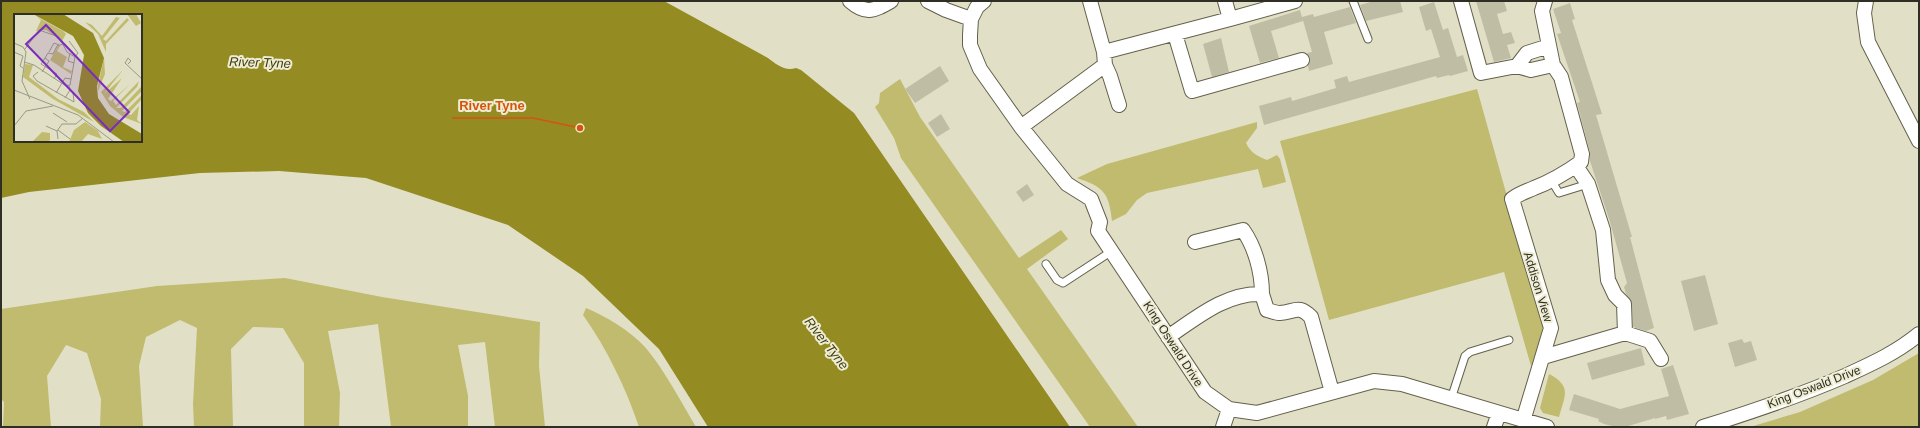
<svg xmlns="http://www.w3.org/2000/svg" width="1920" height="428" viewBox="0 0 1920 428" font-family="Arial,sans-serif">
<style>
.green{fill:#c0bb6e}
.water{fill:#948b23;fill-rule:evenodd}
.building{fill:#bfbea5}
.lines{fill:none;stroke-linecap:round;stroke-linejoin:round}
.lane-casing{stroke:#63614b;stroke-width:9}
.street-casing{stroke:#63614b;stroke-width:16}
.lane{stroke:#fff;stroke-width:7}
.street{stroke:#fff;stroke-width:14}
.labels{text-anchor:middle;stroke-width:4;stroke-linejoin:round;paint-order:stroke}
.street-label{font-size:12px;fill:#2e2e24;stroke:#eeedd3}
.water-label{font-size:13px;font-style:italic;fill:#403d13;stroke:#eeedd3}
.inset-road{fill:none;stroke:#999985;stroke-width:1}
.view{fill:#7b2cbf;fill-opacity:0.15;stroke:#7b2cbf;stroke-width:2}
.inset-edge{fill:none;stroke:#2e2e24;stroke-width:2}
.leader{fill:none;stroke:#d5550e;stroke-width:1.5}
.callout-dot{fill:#d5550e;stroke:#eeedd3;stroke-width:1.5}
.callout-label{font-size:13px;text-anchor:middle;font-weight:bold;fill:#d5550e;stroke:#eeedd3;stroke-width:4;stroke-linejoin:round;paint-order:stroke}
</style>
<rect width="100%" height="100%" fill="#e1e0c6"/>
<!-- green -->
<path class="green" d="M900 79 920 117 1019 258 1061 230 1068 239 1027 269 1138 427H1090L901 158 894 138 875 107 879 103 880 93Z
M1477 89 1545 332 1531 366 1504 272 1329 320 1280 141Z
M1257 122V128L1246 143C1251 153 1257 156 1267 160L1277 155 1280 159 1286 182 1263 188 1258 169 1147 193 1137 200 1126 214 1112 221C1109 193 1104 187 1077 178L1107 164Z
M285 278 382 297 540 322 539 366 545 427H495L485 342 458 345 468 396V427H391L378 324 328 331 340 393 339 427H304V363L283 328 253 327 231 349 233 427H194L193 404 197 328 180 320 146 337 139 366 143 427H100L101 399 87 353 66 345 47 376 51 427H3L4 402 1 399V309L157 286Z
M586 308C607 317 629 330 645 347 664 369 681 402 696 427H639C626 388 607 349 583 315Z
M1919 353V427H1750L1800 412 1873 380Z
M1549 374C1572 386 1565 395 1559 417L1543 413 1540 408Z"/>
<!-- water -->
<path class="water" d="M1 1H664L768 58C776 64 785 72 796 68L801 70 854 113 1070 427H708L659 349 583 276 508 225 366 178 279 171 200 173 29 192 1 198ZM15 15H141V141H15Z"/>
<!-- building -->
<path class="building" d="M1374 1H1400L1403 12 1366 21 1360 5Z
M1476 1H1504L1507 11 1497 14 1503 34 1511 32 1515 43 1507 45 1511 58 1494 62Z
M1434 2 1443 30 1448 28 1457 57 1463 55 1468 71 1450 76 1449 75 1437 78 1436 76 1264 125 1259 106 1291 97 1292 101 1336 88 1334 80 1347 76 1349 82 1440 57 1431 29 1426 31 1419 7Z
M1570 3 1575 19 1572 20 1602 114 1596 115 1632 237H1630L1654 328 1646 331 1633 327 1632 303 1626 294 1624 287 1627 283 1610 222 1590 161V152L1577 103 1580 102 1557 34 1561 33 1553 9Z
M1350 7 1356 23 1324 32 1333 64 1309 71 1308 66 1310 58 1307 53 1312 52 1302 17 1313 14 1314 17Z
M1300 10 1303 21 1271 31 1279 58 1260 63 1249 26Z
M1221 38 1229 72 1212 77 1203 44Z
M940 66 949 81 915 103 905 89Z
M941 114 950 129 937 137 928 123Z
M1027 184 1034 195 1023 202 1016 192Z
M1705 275 1718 324 1694 331 1681 281Z
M1742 339 1744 343 1751 341 1757 360 1735 367 1728 343Z
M1641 348 1645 365 1592 380 1587 363Z
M1673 365 1689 414 1667 420 1666 416 1655 419V418L1625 427H1616L1604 424 1598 421 1599 419 1569 410 1574 394 1620 409 1669 396 1661 369Z"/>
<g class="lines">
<defs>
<path id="lane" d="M1353 1 1368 39
M1551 180 1559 193 1588 184
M1046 264 1057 280 1063 283 1112 251
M1451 399 1465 356 1470 352 1509 340"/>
<path id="street" d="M850 1C866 15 873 11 891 1
M928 1 946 10 971 19
M984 1 977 7 971 19 970 35V45L980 69 1021 127 1067 184 1091 199 1100 222 1098 231 1205 392 1229 409 1257 413 1374 381 1402 384 1547 427
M1225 1 1230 19 1295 1
M1461 1 1481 73 1517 66 1531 70 1553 65 1561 77 1582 154 1581 162C1567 172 1550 182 1534 188 1525 192 1520 193 1512 199L1551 328 1523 421
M1545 1 1542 11 1553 65
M1866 1 1864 13 1868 42 1919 141
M1175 34 1192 91 1302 60
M1104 52 1230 19
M1105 65 1110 76 1119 105
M1517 66 1527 53 1549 46
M1021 127 1105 65 1104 52 1090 1
M1195 242 1243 230C1255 247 1262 272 1262 294
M1625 333 1650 341 1661 359
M1168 337C1196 318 1227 292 1262 294L1267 310C1271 311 1276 313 1280 313 1295 312 1298 304 1311 317L1332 392
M1543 357 1625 333 1624 304 1615 295 1608 280 1603 230 1588 184 1576 166
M1223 427 1229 409
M1494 427 1499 413
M1703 427C1751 412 1799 396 1845 376 1871 364 1896 353 1919 334"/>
</defs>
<!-- lane casing -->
<use href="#lane" class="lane-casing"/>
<!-- street casing -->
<use href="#street" class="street-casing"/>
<!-- lane -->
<use href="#lane" class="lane"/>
<!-- street -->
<use href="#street" class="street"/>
</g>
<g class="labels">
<!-- street labels -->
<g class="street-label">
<text transform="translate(1538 287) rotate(73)" y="4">Addison View</text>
<text transform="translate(1173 344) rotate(57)" y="4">King Oswald Drive</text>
<text transform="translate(1814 387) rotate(-21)" y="4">King Oswald Drive</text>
</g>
<!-- water labels -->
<g class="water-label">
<text transform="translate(260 62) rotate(2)" y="5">River Tyne</text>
<text transform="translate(827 343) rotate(52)" y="5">River Tyne</text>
</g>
</g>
<!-- overview -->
<g transform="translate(14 14)">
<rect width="128" height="128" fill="#e1e0c6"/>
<path d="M109 0 89 25 92 27 113 4 115 6 92 30V38L84 20 71 8 78 11 88 22 102 3 106 4ZM113 0H122L127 9 122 12ZM23 3 49 17 52 20 48 27 32 16 22 17 27 6ZM44 32H46L43 37 53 43 49 53 58 57 57 60 36 46ZM90 44 91 60 84 77V72ZM11 50 19 51 15 63 44 85 70 98 80 108 39 85 9 63ZM109 56 90 80 108 64 94 85 97 87 116 70 99 87 102 91 125 67 123 73 102 94H107L128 72V77L108 97 111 98 128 81V85L114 100 117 101 125 92 123 106 128 110 109 103 96 92 87 78ZM71 108 84 117 88 125 74 120 67 128H55L60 116ZM28 118 36 119V126L34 128H18Z" fill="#c0bb6e"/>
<path d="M19 0H49L79 19 90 44 83 72 84 84 95 100 128 120V128H110L87 112 74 99 64 77 70 41 65 32 59 22Z" fill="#948b23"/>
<path class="inset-road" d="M55 27 64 39 61 43M0 29 9 33 12 38 8 67 16 85M0 38 9 42 6 52 9 54M35 38 40 29 45 31M56 39 54 47 60 49M31 44 27 50 43 60 40 65M10 48 20 51 52 72 56 71 61 43 53 38 45 23 25 16 11 35M114 50 117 47 114 44 111 49 128 65M24 58 19 62 23 67 60 88 59 78 56 76M28 58 35 47 31 44 34 39 39 40 43 32 49 30M0 76 64 101 100 128M42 79 51 64 57 65M51 84 56 76 55 72M39 99 53 108M0 112 12 97 39 92M32 112 43 117M44 116 56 125M44 125 43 117 48 110H62L69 104"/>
<path class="view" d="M32 11 115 98 96 117 12 30Z"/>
<rect width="128" height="128" class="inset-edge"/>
</g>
<!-- callouts -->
<path class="leader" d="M580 128L533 118H452"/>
<circle class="callout-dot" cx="580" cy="128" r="4"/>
<g class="callout-label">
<text x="492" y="110">River Tyne</text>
</g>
<!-- border -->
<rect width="1920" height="428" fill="none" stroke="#2e2e24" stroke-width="4"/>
</svg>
